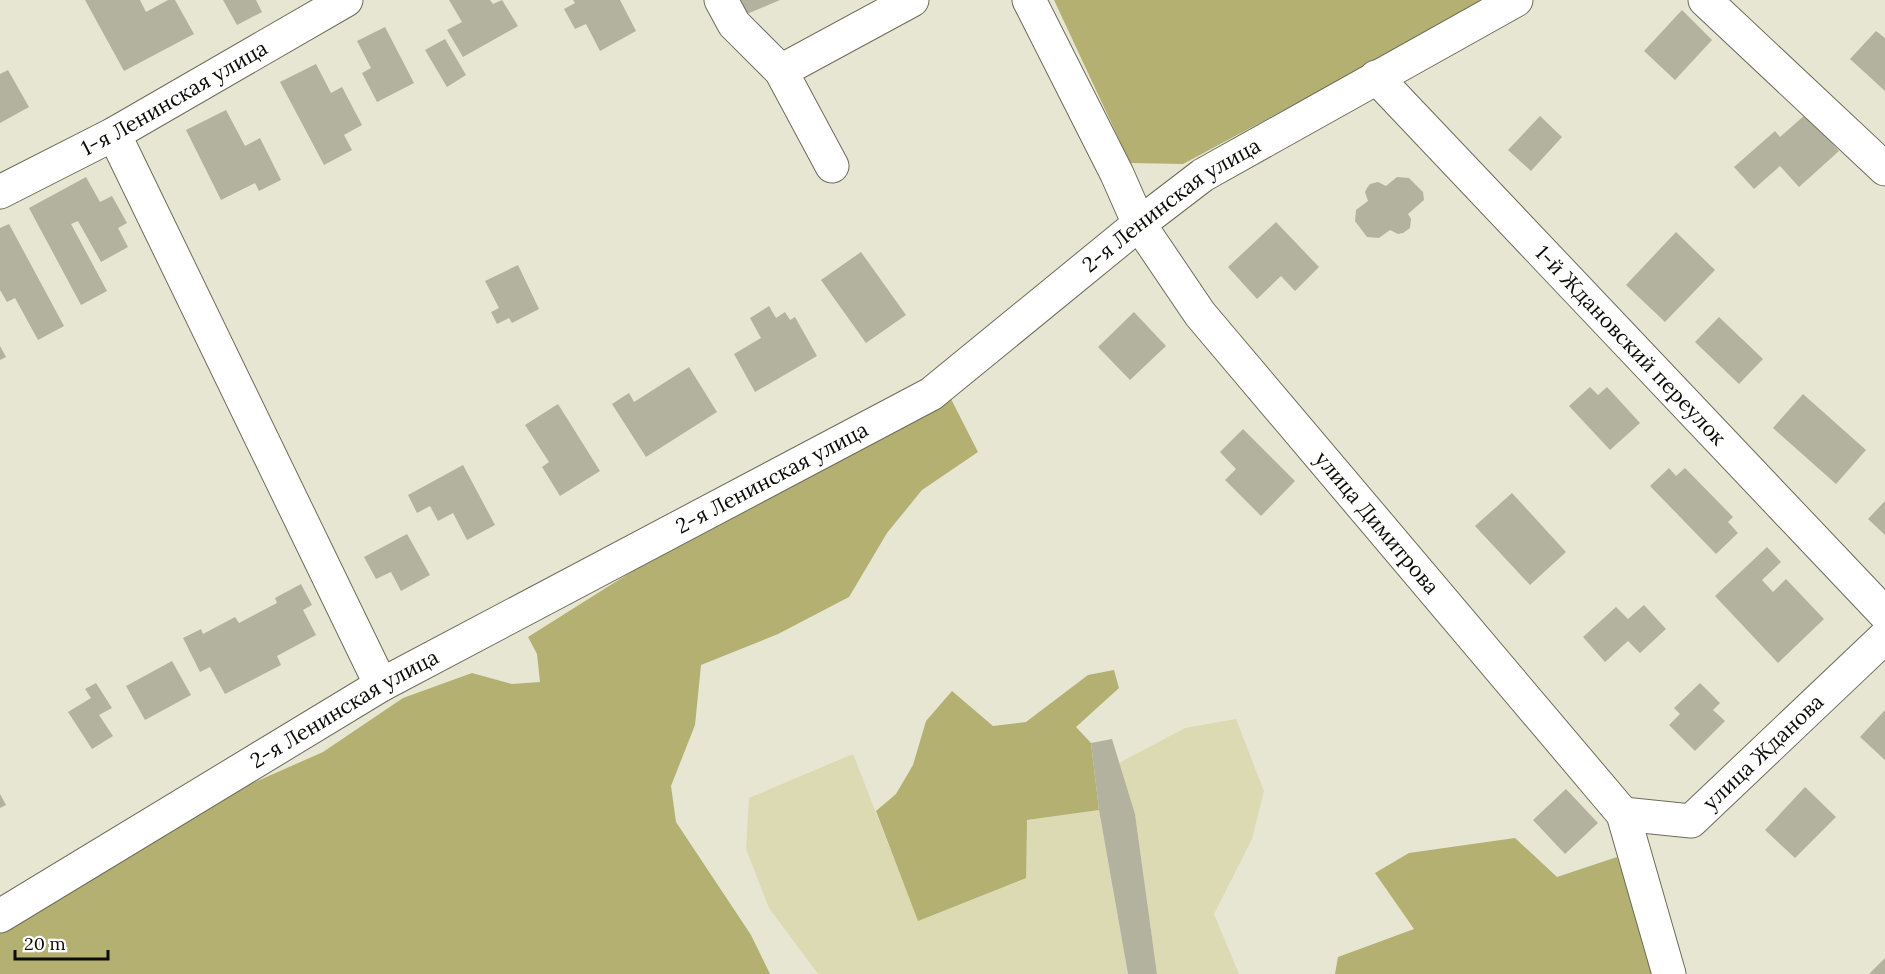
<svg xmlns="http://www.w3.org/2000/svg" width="1885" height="974" viewBox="0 0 1885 974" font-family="Lora,serif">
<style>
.green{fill:#dcdab2}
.forest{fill:#b3b072}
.building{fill:#b3b29f}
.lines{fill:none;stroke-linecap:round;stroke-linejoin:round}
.minor-casing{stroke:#6d6c5a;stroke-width:35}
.minor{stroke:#fff;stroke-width:33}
.labels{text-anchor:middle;stroke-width:6;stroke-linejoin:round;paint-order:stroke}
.street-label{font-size:21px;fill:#0c0c06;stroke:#fff}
</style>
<rect width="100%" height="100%" fill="#e7e6d2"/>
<!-- green -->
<path class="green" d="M1236 719 1264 791 1252 839 1214 914 1239 974H1157L1135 814 1119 763 1185 728Z
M853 754 918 920 1027 820 1099 810 1128 974H818L769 908 746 849 749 798Z"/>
<!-- forest -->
<path class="forest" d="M1054 0H1489L1183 164 1130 163Z
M951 399 978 452 922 490 887 533 849 597 778 634 701 665 695 725 671 786 676 822 751 935 770 974H0V931L194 809 323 752 403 698 472 673 512 684 540 682 537 654 528 637 709 523Z
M1114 670 1119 688 1076 727 1091 743 1099 810 1027 820 1026 878 918 921 876 811 896 794 913 765 926 721 952 691 993 726 1026 722 1088 675Z
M1515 838 1557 877 1617 857 1656 974H1335L1338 957 1414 929 1375 873 1409 853Z"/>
<!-- building -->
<path class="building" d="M85 0H140L146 12 168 0H175L194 34 124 71Z
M223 0H256L262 12 237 25Z
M449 0H490L493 4 502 0 518 26 463 57 447 30 462 22Z
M573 0H620L636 31 600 51 586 24 575 29 564 9 575 3Z
M741 0H780L747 14Z
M1682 10 1712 40 1675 80 1644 51Z
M385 27 414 83 377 102 362 73 371 68 357 41Z
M1876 31 1885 38V91L1850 59Z
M445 39 466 75 447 87 425 50Z
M316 64 331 93 342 87 362 125 344 135 352 150 324 165 280 82Z
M8 70 29 107 0 123V74Z
M226 110 245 146 260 138 281 180 259 191 255 183 221 200 186 130Z
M1806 114 1839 151 1799 187 1780 166 1754 189 1734 167 1775 131 1780 137Z
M1540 116 1562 137 1531 171 1508 150Z
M86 177 100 202 112 196 127 223 118 228 128 247 101 262 78 221 71 224 107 291 81 305 29 208Z
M1397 177 1409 178 1423 192 1424 200 1408 214 1411 219 1410 228 1403 233 1398 234 1390 230 1379 238 1367 237 1355 221 1356 210 1368 201 1365 192 1367 188 1370 184 1378 182 1386 186Z
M1276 222 1319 267 1295 291 1281 276 1257 299 1228 267Z
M9 224 64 326 38 340 15 298 7 302 0 290V228Z
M1676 232 1715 270 1665 322 1626 285Z
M861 252 906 315 866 343 821 280Z
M518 265 539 309 512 323 509 318 497 324 491 312 499 308 485 281Z
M769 306 776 318 785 312 790 320 795 317 817 356 755 392 734 354 761 338 750 318Z
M1134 312 1166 346 1130 380 1098 347Z
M1719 317 1763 359 1739 384 1695 342Z
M0 346 6 357 0 360Z
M689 367 717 412 646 457 612 404 629 393 634 402Z
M1590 387 1598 395 1607 387 1640 423 1610 450 1569 406Z
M1803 394 1866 450 1836 484 1773 428Z
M558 404 600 471 560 496 542 467 549 462 525 425Z
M1243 429 1295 481 1261 516 1225 480 1236 469 1220 452Z
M463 465 495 525 467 540 453 513 438 521 430 506 417 513 408 495Z
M1669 468 1676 476 1685 468 1733 517 1728 522 1738 533 1716 554 1650 486Z
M1512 493 1566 552 1530 585 1475 526Z
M1885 501V535L1868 519Z
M407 534 430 575 401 591 391 572 376 579 364 557Z
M1767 547 1781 562 1762 580 1773 592 1786 579 1824 619 1778 663 1715 596Z
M301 584 312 605 303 610 316 635 277 656 281 665 225 694 210 667 200 672 183 638 201 629 203 634 235 617 239 623 277 603 275 598Z
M1644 605 1666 629 1640 653 1628 641 1605 662 1583 637 1616 607 1628 619Z
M172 661 191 695 145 720 126 686Z
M96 683 112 708 99 715 113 736 92 749 68 712 91 698 85 689Z
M1700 683 1720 703 1713 710 1725 721 1695 751 1669 725 1680 714 1674 708Z
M1885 710V760L1860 737Z
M1112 739 1135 814 1157 974H1128L1099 810 1091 743Z
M1805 787 1836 817 1795 858 1765 830Z
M1566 789 1598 823 1565 854 1533 820Z
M0 794 6 805 0 808Z
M1885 958V974H1869Z"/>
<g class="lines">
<defs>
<g id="minor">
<path d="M721 0 734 24 781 71 832 166"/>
<path id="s1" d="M1029 0 1117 174 1139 224 1200 314 1623 814 1669 974"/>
<path d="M1705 0 1885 169"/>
<path d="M781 71 912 0"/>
<path id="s2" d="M1376 77 1885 614"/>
<path d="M114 134 381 685"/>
<path id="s3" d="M0 192 114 134 346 0"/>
<path id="s4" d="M1623 814 1691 821 1885 637"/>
<path id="s5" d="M0 916 381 685 931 394 1139 224 1203 175 1516 0"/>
</g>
</defs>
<!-- minor casing -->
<use href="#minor" class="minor-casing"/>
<!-- minor -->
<use href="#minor" class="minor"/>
</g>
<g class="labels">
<!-- street labels -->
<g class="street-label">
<text dy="7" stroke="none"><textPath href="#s3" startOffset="198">1-я Ленинская улица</textPath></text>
<text dy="7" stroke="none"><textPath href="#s5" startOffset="1374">2-я Ленинская улица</textPath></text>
<text dy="7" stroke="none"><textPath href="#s2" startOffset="370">1-й Ждановский переулок</textPath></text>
<text dy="7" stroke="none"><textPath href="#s5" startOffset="888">2-я Ленинская улица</textPath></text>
<text dy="7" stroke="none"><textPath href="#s1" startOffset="632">улица Димитрова</textPath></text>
<text dy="7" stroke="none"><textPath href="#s5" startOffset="402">2-я Ленинская улица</textPath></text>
<text dy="7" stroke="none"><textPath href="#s4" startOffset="168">улица Жданова</textPath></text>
</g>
</g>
<!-- scale -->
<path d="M15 950v9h93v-9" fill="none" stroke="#0c0c06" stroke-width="3"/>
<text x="24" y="950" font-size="18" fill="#0c0c06" stroke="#ffffff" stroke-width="4.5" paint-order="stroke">20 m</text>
</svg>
